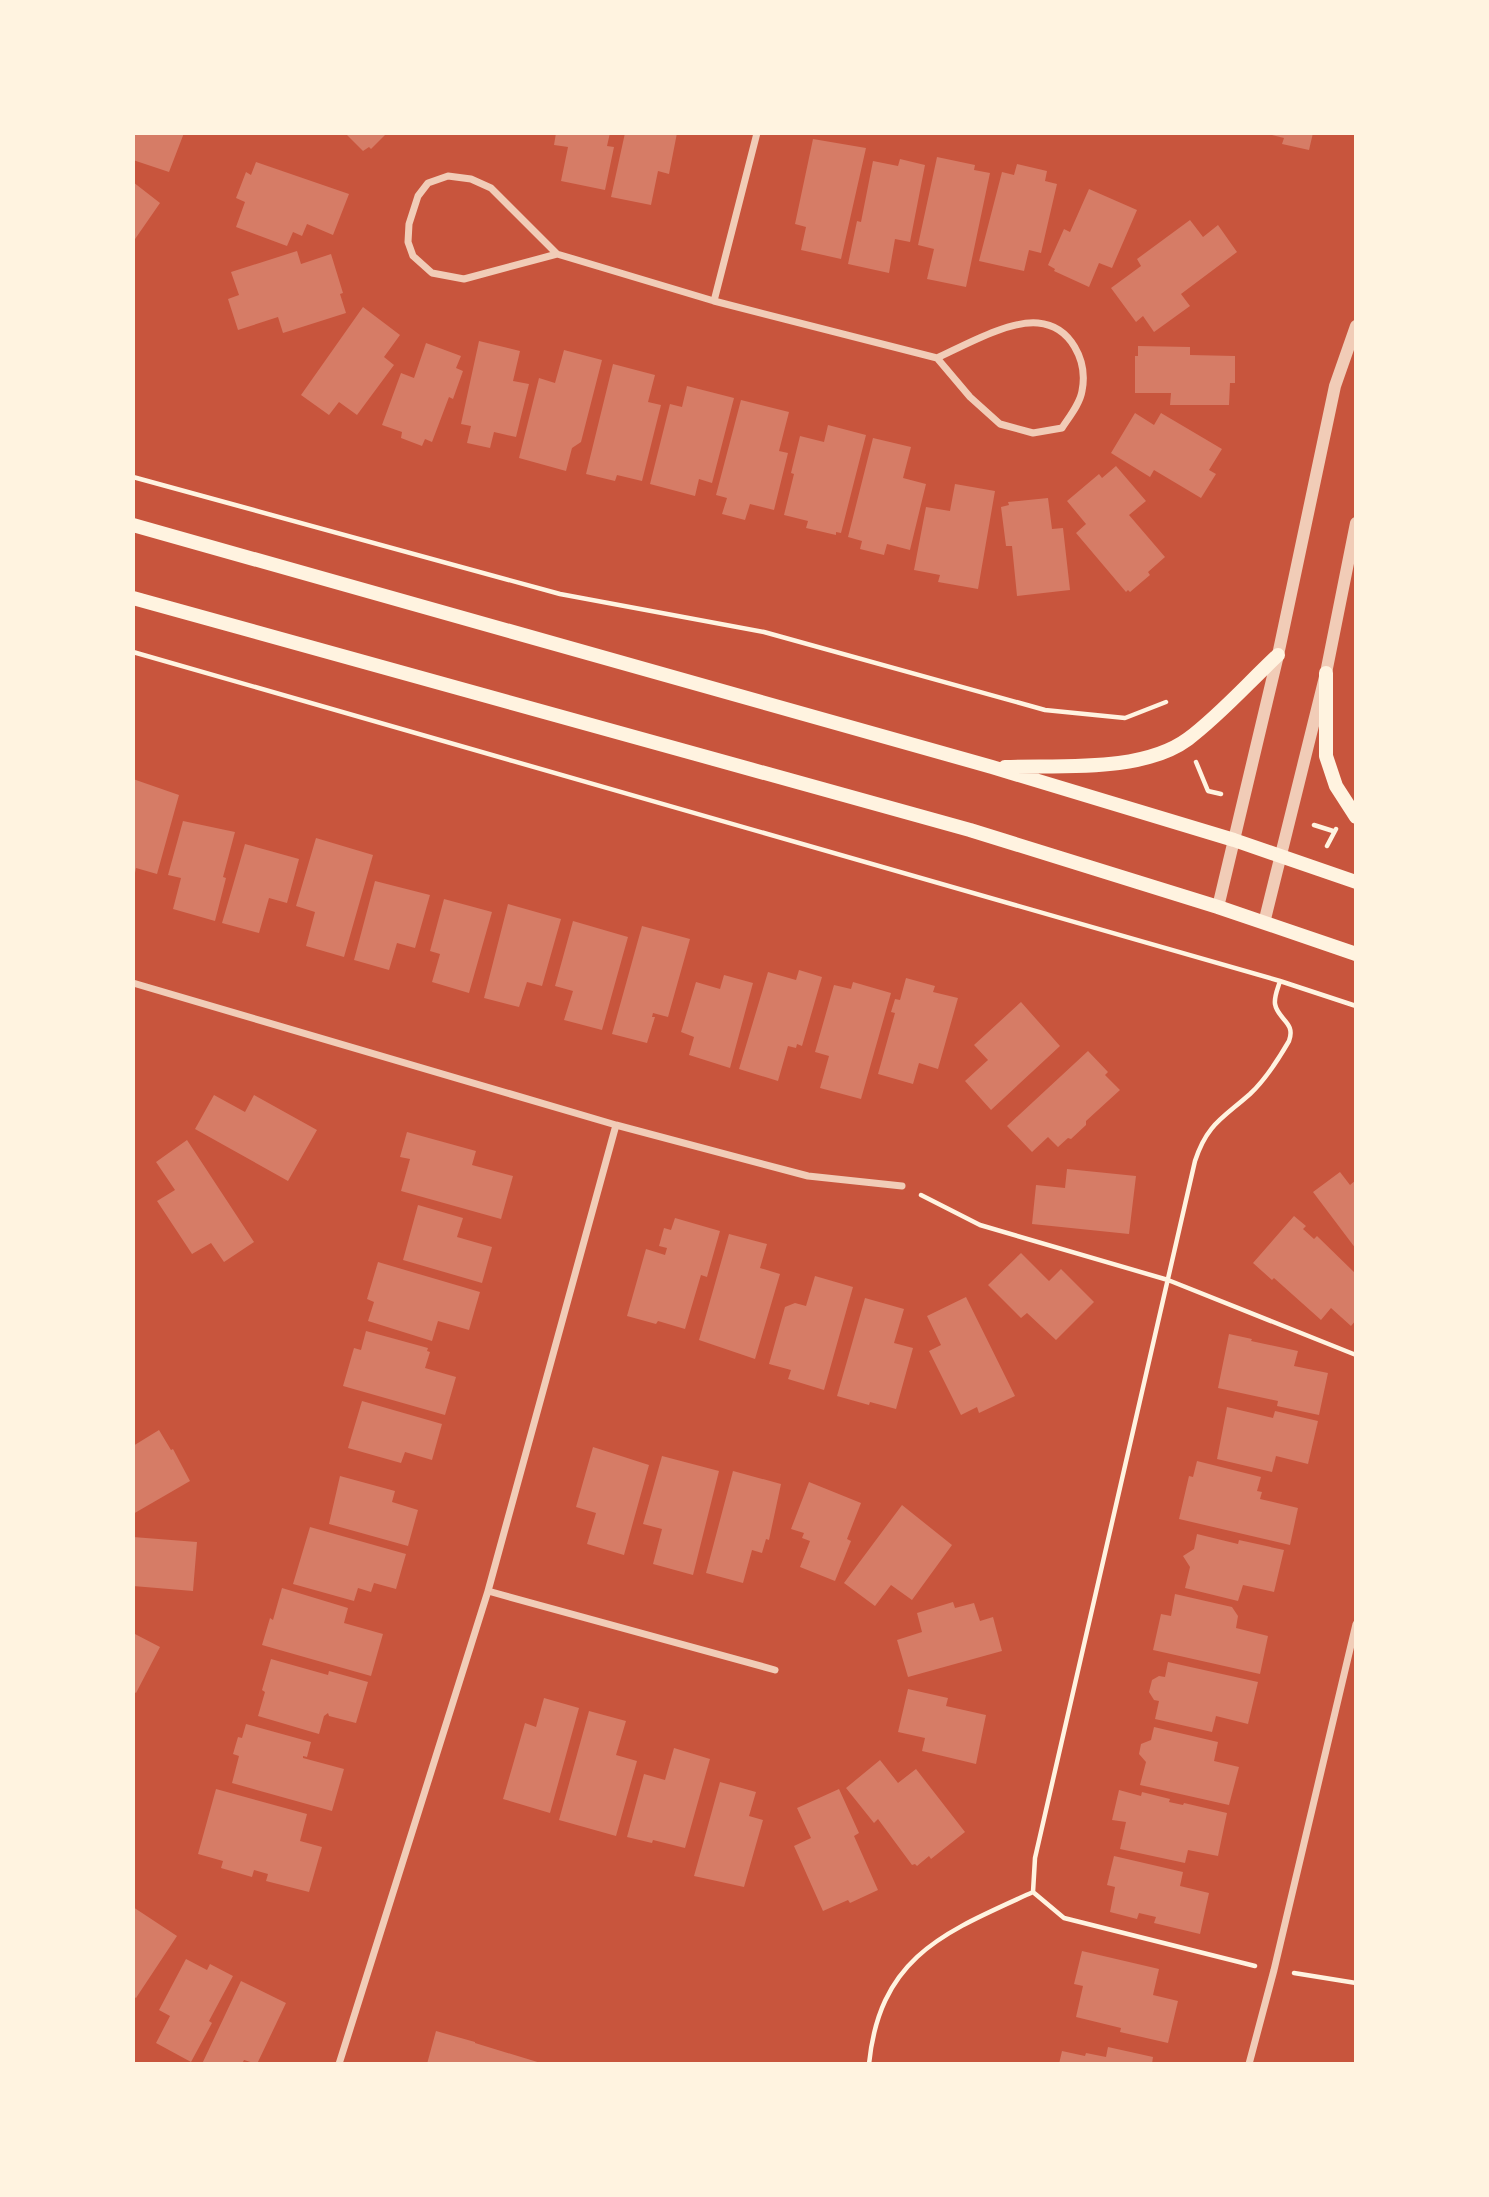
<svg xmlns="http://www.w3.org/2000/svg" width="1489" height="2197" viewBox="0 0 1489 2197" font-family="Figtree,sans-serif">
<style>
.building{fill:#d67c66}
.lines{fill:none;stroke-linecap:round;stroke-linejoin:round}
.path{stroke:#fff3e0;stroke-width:4.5}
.minor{stroke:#f1ccb7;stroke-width:7}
.tertiary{stroke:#f1ccb7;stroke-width:12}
.secondary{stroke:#fff3e0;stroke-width:14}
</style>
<rect width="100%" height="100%" fill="#c8553d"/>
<!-- building -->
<path class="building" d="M133 133H184L169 172 133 160Z
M345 133H387L371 149 369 147 363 151Z
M556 133H610L607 146 614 147 605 190 561 181 568 147 554 145Z
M625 133H677L669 174 658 171 651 205 611 197Z
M1264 133H1313L1309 150 1282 144 1284 138Z
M813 139 866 148 841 259 801 250 806 227 795 224Z
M937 157 975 165 974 170 990 173 966 287 927 279 934 249 918 245Z
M900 159 925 165 910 242 895 239 889 273 848 264 857 221 861 222 873 161 898 166Z
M256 162 349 194 333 235 307 224 302 236 293 232 287 246 236 227 245 202 236 198 246 172 251 175Z
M1017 164 1047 171 1045 181 1057 184 1041 253 1029 250 1024 271 979 261 1002 172 1014 175Z
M133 182 160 203 133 242Z
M1089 189 1137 210 1112 268 1099 263 1089 287 1054 271 1055 269 1048 265 1064 229 1070 232Z
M1190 220 1203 237 1218 225 1237 252 1181 294 1190 306 1154 332 1143 316 1136 322 1111 288 1141 266 1137 259Z
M297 251 301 264 331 254 343 293 340 294 346 313 283 333 278 317 238 330 228 299 239 295 231 272Z
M363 307 400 335 384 357 394 365 357 415 339 402 329 415 301 395Z
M479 341 520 351 513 381 529 384 516 437 494 432 490 448 467 443 471 426 461 424Z
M426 343 461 356 456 368 463 371 453 399 449 397 432 442 425 439 422 446 401 438 402 432 382 425 401 373 414 378Z
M1138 346 1190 347V355L1235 356V383H1230L1229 405H1170L1171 393H1135V356H1138Z
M564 350 602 360 581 442 572 448 566 471 519 458 539 378 555 383Z
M613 364 655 375 648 402 661 405 642 481 617 475 615 481 586 474Z
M687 386 734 398 712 483 699 479 695 496 650 484 670 404 682 407Z
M741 400 789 412 779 451 788 453 774 510 750 504 745 520 722 514 727 498 716 495Z
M1135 413 1154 425 1161 413 1222 449 1209 470 1216 474 1201 498 1154 470 1150 477 1111 453Z
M828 425 866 435 841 533 836 532V535L806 528 808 521 784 515 794 474 791 473 800 436 824 442Z
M873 438 911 447 903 478 926 484 910 550 887 544 884 555 860 549 862 541 848 537Z
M1116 466 1146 501 1129 515 1165 557 1148 572 1150 575 1130 592 1128 590 1126 592 1076 533 1086 524 1067 501 1099 474 1102 478Z
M955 484 995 491 978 589 938 582 940 575 914 570 926 507 950 511Z
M1048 498 1052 529 1063 528 1070 590 1017 596 1012 546H1006L1001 507 1009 505 1008 502Z
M133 779 179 795 157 874 136 868 134 878Z
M183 821 235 832 223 877 226 878 215 921 173 909 181 878 168 875Z
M316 838 373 855 344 957 306 946 315 912 296 906Z
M245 844 299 859 287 903 269 898 259 933 222 923Z
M375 881 430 895 415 948 397 943 389 970 354 960Z
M444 899 492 912 469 993 432 982 440 954 430 951Z
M508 904 561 919 542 986 527 982 519 1007 484 998Z
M573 921 628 937 602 1030 564 1020 573 991 555 986Z
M642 926 690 939 668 1017 653 1013 652 1017H655L647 1043 612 1034Z
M799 970 822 977 802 1046 797 1044 796 1048 788 1046 778 1081 739 1069 768 972 796 980Z
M724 975 753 983 730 1068 689 1055 694 1037 681 1032 696 982 720 989Z
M906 978 935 986 933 992 958 998 938 1069 919 1063 913 1084 878 1074 895 1013 891 1012 895 999 900 1000Z
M853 982 891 993 861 1099 820 1088 829 1056 815 1052 834 985 851 989Z
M1021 1002 1060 1046 991 1110 965 1081 988 1060 974 1045Z
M1088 1051 1108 1072 1105 1075 1120 1090 1086 1121V1125L1071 1139 1068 1138 1058 1147 1048 1137 1032 1152 1007 1126Z
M214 1095 245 1112 254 1095 317 1130 288 1181 195 1129Z
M407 1132 476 1151 472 1165 513 1176 501 1219 401 1191 410 1159 400 1157Z
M187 1140 254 1242 224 1262 211 1243 192 1254 157 1201 175 1190 156 1162Z
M1067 1169 1136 1176 1129 1234 1032 1224 1036 1185 1065 1188Z
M1340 1172 1350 1185 1356 1180V1249L1313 1192Z
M418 1205 463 1218 457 1237 492 1247 482 1283 403 1260Z
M1294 1216 1306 1226 1303 1229 1314 1239 1317 1236 1356 1274V1320L1351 1326 1331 1308 1321 1320 1274 1278 1272 1280 1253 1263Z
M675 1218 720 1231 707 1277 701 1275 685 1329 658 1321 656 1324 627 1316 646 1249 665 1255 667 1248 659 1246 664 1228 671 1230Z
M729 1234 767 1244 760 1268 780 1274 755 1359 699 1340Z
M1021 1253 1049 1281 1061 1269 1094 1302 1056 1340 1027 1313 1021 1318 988 1285Z
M378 1262 480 1292 469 1330 438 1321 432 1341 368 1321 374 1302 367 1299Z
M815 1276 853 1287 824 1390 788 1379 791 1370 769 1364 785 1307 795 1303 806 1306Z
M966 1297 1015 1396 979 1413 977 1407 961 1415 929 1351 941 1345 927 1316Z
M865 1298 904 1309 894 1343 913 1348 896 1409 870 1402 869 1405 837 1396Z
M366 1331 428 1348 427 1351 430 1352 425 1368 456 1377 445 1415 343 1386 354 1348 361 1350Z
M1229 1334 1252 1339 1251 1341 1298 1351 1294 1366 1328 1373 1319 1415 1277 1406 1278 1401 1218 1388Z
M362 1401 442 1424 432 1460 405 1452 401 1463 348 1448Z
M1227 1407 1273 1418 1275 1411 1318 1421 1308 1464 1276 1456 1272 1472 1217 1459Z
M159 1430 171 1450 173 1449 190 1481 133 1514V1446Z
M593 1447 649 1465 624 1555 587 1544 596 1513 576 1507Z
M662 1456 719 1471 693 1575 653 1564 662 1529 643 1524Z
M1197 1461 1261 1477 1257 1491 1262 1492 1260 1499 1298 1508 1290 1545 1179 1519 1189 1476 1193 1477Z
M733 1471 781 1484 769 1540 766 1539 762 1553 752 1550 743 1583 706 1573Z
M340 1476 395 1491 392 1502 418 1510 408 1546 329 1524Z
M809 1482 861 1503 847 1539 851 1541 835 1581 800 1567 810 1541 802 1538 804 1533 791 1529Z
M902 1505 952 1545 912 1600 891 1585 875 1606 844 1583Z
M310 1527 406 1554 396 1589 374 1583 371 1592 358 1588 354 1601 293 1584Z
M1197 1534 1238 1544 1239 1540 1284 1550 1274 1592 1243 1585 1238 1601 1185 1588 1190 1567 1183 1556 1194 1549Z
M133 1537 197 1542 193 1591 133 1586Z
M282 1588 348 1608 344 1623 383 1634 371 1676 262 1645 270 1618 273 1620Z
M1175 1594 1232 1607 1238 1616 1236 1628 1268 1636 1260 1674 1153 1650 1161 1614 1171 1616Z
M953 1602 955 1608 974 1603 980 1621 993 1617 1002 1651 908 1677 897 1640 922 1632 917 1613Z
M133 1633 160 1647 136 1693 133 1691Z
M271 1659 328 1675 329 1671 368 1682 356 1723 329 1716 328 1713 324 1716 319 1734 258 1716 265 1692 262 1690Z
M1168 1662 1258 1682 1248 1724 1216 1716 1212 1732 1155 1719 1159 1701 1154 1700 1149 1692 1152 1680 1159 1676 1165 1677Z
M908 1689 948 1698 946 1706 986 1715 976 1764 922 1751 925 1738 898 1732Z
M544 1698 579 1708 550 1813 503 1799 525 1723 536 1727Z
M589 1711 626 1721 616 1755 637 1761 616 1836 559 1820Z
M246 1724 311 1742 307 1757 303 1756V1758L344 1769 332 1811 232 1783 239 1756 233 1754 238 1737 242 1738Z
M1154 1727 1218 1742 1214 1761 1239 1767 1229 1805 1140 1785 1146 1762 1139 1754 1141 1744 1151 1740Z
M674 1748 710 1759 685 1848 653 1840 652 1843 627 1837 644 1774 665 1780Z
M880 1760 898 1783 916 1769 965 1832 931 1859 929 1856 917 1866 915 1864 912 1865 878 1819 874 1823 846 1788Z
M720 1782 756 1792 749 1816 763 1820 744 1887 694 1876Z
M216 1789 307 1814 300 1841 322 1847 309 1892 266 1881 268 1874 254 1870 252 1877 221 1868 223 1861 198 1854Z
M839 1789 859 1833 854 1836 878 1890 850 1903 848 1900 823 1911 794 1846 811 1838 797 1808Z
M1119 1790 1141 1796 1142 1792 1170 1799 1169 1802 1183 1805 1184 1803 1227 1813 1218 1856 1188 1850 1185 1863 1120 1849 1126 1822 1112 1820Z
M1114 1856 1183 1872 1180 1886 1209 1893 1200 1934 1154 1923 1156 1917 1139 1913 1137 1919 1110 1912 1115 1887 1107 1885Z
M133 1907 177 1936 136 1998 133 1996Z
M1082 1951 1159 1969 1153 1995 1178 2001 1168 2043 1120 2032 1121 2028 1076 2017 1083 1986 1074 1984Z
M186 1959 207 1970 210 1964 233 1976 209 2021 212 2023 191 2062 156 2043 170 2016 159 2010Z
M241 1981 286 2003 257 2064 244 2060 242 2064H202Z
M436 2031 475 2042V2043L544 2064H427Z
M1108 2047 1153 2057 1152 2064H1059L1062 2051 1085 2056 1086 2053 1106 2057Z"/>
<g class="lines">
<!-- path -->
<path class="path" d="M133 477 560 594 764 632 1045 710 1125 718 1166 702
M133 652 1280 981 1356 1006
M1196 762 1208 791 1221 794
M1314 825 1333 831
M1327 846 1336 829
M921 1195 980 1225 1168 1280 1356 1355
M1033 1892 1064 1918 1255 1966
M1294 1973 1356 1983
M869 2064C880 1955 946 1932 1033 1892L1035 1858 1195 1161C1207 1124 1223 1118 1250 1094 1266 1079 1278 1060 1289 1041 1296 1022 1278 1020 1275 1004 1274 996 1278 988 1280 981"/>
<!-- minor -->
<path class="minor" d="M557 254 464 279 432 273 413 256 408 242 409 224 418 196 428 183 448 176 471 179 491 188 557 254 714 301 937 358 970 397 1000 424 1033 433 1062 428C1069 417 1080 404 1082 391 1088 361 1071 326 1038 323 1009 320 963 346 937 358
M714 301 757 133
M133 983 616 1125 808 1176 902 1186
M488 1591 775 1670
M339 2064 488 1591 616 1125
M1249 2064 1274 1970 1356 1624"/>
<!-- tertiary -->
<path class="tertiary" d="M1218 907 1278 655 1335 386 1356 326
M1264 923 1326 673 1356 523"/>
<!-- secondary -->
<path class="secondary" d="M133 525 992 767 1234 840 1356 882
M133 598 970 830 1218 907 1356 954
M1326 673V756L1336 786 1356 817
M1005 767C1060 765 1142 773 1188 739 1220 715 1248 683 1278 655"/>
</g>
<!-- border -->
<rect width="1489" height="2197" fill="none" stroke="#fff3e0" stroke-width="270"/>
</svg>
